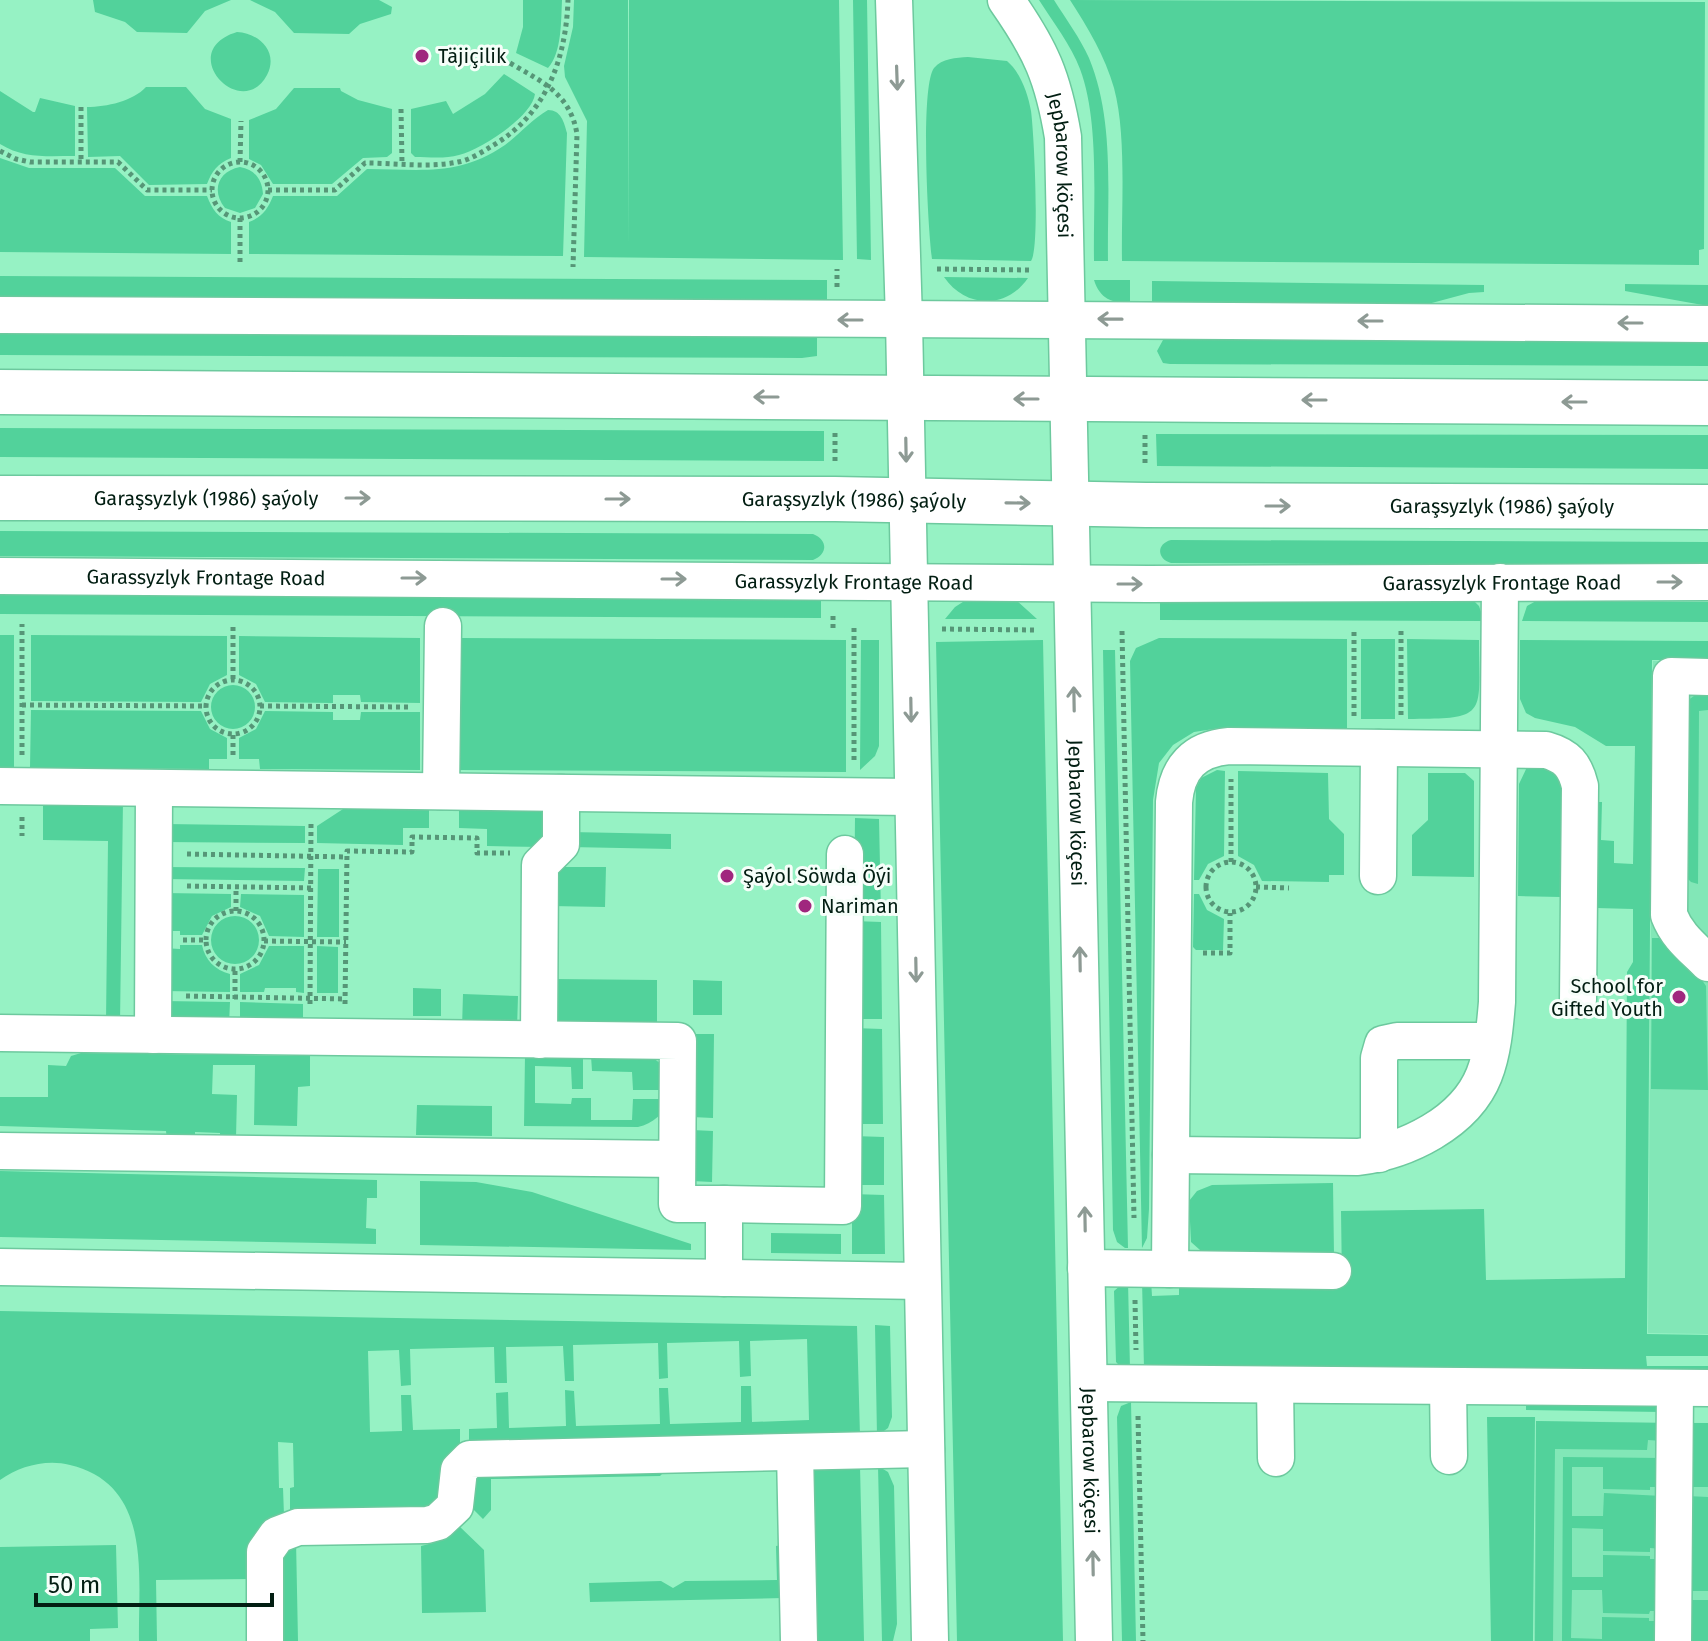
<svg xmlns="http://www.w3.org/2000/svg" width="1708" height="1641" viewBox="0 0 1708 1641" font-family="'Fira Sans',sans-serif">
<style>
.built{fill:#82e7b7}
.green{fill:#52d29b}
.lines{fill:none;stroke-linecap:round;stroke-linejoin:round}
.minor-casing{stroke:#6dc99e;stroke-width:39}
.major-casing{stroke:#6dc99e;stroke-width:47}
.path{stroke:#569677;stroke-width:5;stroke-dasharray:4 4;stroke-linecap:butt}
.minor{stroke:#fff;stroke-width:36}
.major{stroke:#fff;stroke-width:44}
.oneway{stroke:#8d9a94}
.poi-dot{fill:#a0277e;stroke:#f6fef9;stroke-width:3}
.labels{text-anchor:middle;stroke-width:6;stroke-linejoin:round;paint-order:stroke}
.poi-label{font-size:20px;fill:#021e12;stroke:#f6fef9;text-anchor:start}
.street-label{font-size:20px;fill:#021e12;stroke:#f6fef9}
</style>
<rect width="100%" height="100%" fill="#96f2c4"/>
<!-- built -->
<path class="built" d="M1653 661H1708V1334L1648 1333Z
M1536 1421 1708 1423V1641H1534Z"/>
<!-- green -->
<path class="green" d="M93 0H231L205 11 187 33 137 32 125 22 95 12Z
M250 0H379L392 7 391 14 360 24 349 34 294 33 275 12Z
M523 0H562C561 20 562 53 548 68L516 53 523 27Z
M574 0H628V248L629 0H839L843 260 584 257 587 121 565 77 564 66 573 27Z
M853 0H867L871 260 857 259Z
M1039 0H1054C1066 19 1080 38 1089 58 1115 121 1107 195 1108 261H1094C1093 204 1100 122 1080 69 1071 45 1053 22 1039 0Z
M1070 0 1705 2 1704 249 1699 250V265L1122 261C1121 210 1127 136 1114 88 1105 56 1088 28 1070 0Z
M237 32C259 33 279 52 267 75 241 123 174 51 237 32Z
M968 57 1007 61C1021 73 1028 94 1031 111 1034 132 1040 249 1031 261L932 259C928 230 920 87 934 68 942 58 956 58 968 57Z
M504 74 535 94C532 117 481 149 459 155 445 159 429 157 415 157L411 153V109L446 101 453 114 485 94Z
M146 87H186L205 109 231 119V158C217 164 212 171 207 184L149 185 120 156 88 157 87 107C107 107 133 101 146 87Z
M294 88H340L341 91 358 100 392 109V153L387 157 363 158 332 184H273L261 165 249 159V120L276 109Z
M0 91 33 112H35L40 98 75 106V156C48 156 24 159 0 144Z
M548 110C561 110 564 122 567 133L563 256 249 254V222C262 217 268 209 273 196H337L367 169C421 169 458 177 505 145 520 134 532 119 548 110Z
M0 158 29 168H115L145 196H207C212 209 218 218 231 222V254L0 252Z
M240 167C255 170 262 179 263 194L255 208 240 213 225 208C211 191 218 171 240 167Z
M0 276 827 280V300L0 296Z
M944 277 1028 278C1006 310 965 308 944 277Z
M1094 280H1130V303C1112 303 1100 299 1094 280Z
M1152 281 1484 285V292L1469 293 1428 304 1152 303Z
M1625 284 1708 285V306L1625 291Z
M0 329 817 335V356L802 358 0 355Z
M1170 338 1708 339V366L1170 364 1163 363 1157 351 1163 340Z
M0 428 824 431V461L0 457Z
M1156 434 1708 435V469L1157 466Z
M0 531 813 534C828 540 828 554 813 560L0 556Z
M1171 540 1708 542V566L1171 563C1157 559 1156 544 1171 540Z
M0 590 821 593V618L0 614Z
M966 600H1016L1037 619H945L955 607Z
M1160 600 1474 601 1479 606 1484 621 1160 620Z
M1536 601 1708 602V622L1522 621 1527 606Z
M0 635H14V768H0Z
M31 635 227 636V675L210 684 201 702 31 701Z
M239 636 420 638V703L361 702 360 695H333V703L265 702 256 684 239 675Z
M460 638 846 640V772L459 770Z
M1159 638 1347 639V729L1220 728 1194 732 1173 745 1159 763 1153 800 1149 1209 1147 1238 1142 1248 1130 661 1136 648Z
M1361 639H1395V719H1361Z
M1407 639 1479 640C1479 716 1489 719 1408 719Z
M861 640H879V746L875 756 860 770Z
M1043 640 1063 1641H957L936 642Z
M1520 640 1708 641V660H1652L1647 1334 1708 1335V1356H1646L1647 1366H1708V1372L1144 1369 1142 1280H1151L1152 1296 1179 1295V1280L1342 1281 1341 1211 1484 1209 1486 1280 1625 1278 1627 972 1633 962V909L1596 908 1597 802H1602L1601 840 1614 841V863L1633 864 1635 746H1606L1575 727 1535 718 1526 713 1520 699Z
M1103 650H1115L1128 1248H1125L1117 1242 1113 1230Z
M211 707a22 22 0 1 1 44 0a22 22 0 1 1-44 0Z
M1708 692V710L1699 711 1698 884 1691 882 1683 874 1687 701 1698 693Z
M31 710 201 711 210 729 227 738V759H209V769L30 768Z
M265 711 333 712V720H360L361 712H420V770L260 769 259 759H239V738L256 729Z
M1527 767H1554L1562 784 1561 897 1518 896 1519 784Z
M1217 770 1225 771 1224 856 1208 864 1199 880H1194L1196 788 1201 778Z
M1238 771 1328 773 1329 819 1344 834V875H1329V882L1262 881 1254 865 1238 856Z
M1428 773H1465L1474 781V877L1412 876V835L1428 820Z
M360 798 429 799V828H403V845L317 843V826Z
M43 799 123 800 120 1023H106L108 841 43 840Z
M459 799 543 800V847L487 846V829L459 828Z
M855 818 879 819 881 914 854 913Z
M165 824 305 826V843L164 842Z
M570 832 671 834V849L570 847Z
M164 867 305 868 304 881 164 879Z
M552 867H606L605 907 551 906Z
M318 869H339V937H317Z
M164 893 231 894V907L212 916 202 935H180V931H163Z
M241 894 304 895V937L269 936 260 916 240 907Z
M1194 894H1199L1207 910 1224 919 1223 950H1196L1193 947Z
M211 940a24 24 0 1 1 48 0a24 24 0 1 1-48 0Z
M854 921 881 922 882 1019H853Z
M1652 938H1659L1681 963 1695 970 1706 986 1708 1090 1651 1089Z
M180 945H202C205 960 215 970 230 974V992L163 991V948L180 949Z
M269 946H304V993L296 992V988H265L264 992H240V974L259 965Z
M317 946 338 947V993H317Z
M553 979 657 980V1029L553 1028Z
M693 980 722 981V1015H693Z
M413 988 441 989V1016H413Z
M463 994 518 996 517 1029 462 1028Z
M163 1001 230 1002 229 1025 162 1024Z
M240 1002 303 1004V1026L240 1025Z
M853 1028 882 1029 883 1124H852Z
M692 1034H714L713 1118 692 1117Z
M81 1053 310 1056V1086L298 1087 297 1126 254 1125 255 1065H213L212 1094 237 1095 236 1138H220V1133L195 1132V1141L167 1140 166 1131 0 1126V1097H48V1065L66 1066 71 1056Z
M525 1055H583V1089H572L571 1067 535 1066V1103L571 1104 572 1098H591V1120H632L633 1099H670C664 1113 653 1124 638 1127L524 1126Z
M591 1056 653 1058 664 1066 670 1090H633L632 1072 592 1071Z
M417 1105 492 1106V1136L416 1135Z
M692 1130 713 1131 712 1182 692 1181Z
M853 1136 884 1137V1185H852Z
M0 1171 377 1180V1198H367L366 1228 376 1229V1244L0 1237Z
M420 1181 476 1182 532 1192 691 1244V1250L420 1245Z
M1333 1183 1334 1255 1214 1256 1200 1250 1191 1242 1189 1201 1197 1191 1212 1185Z
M852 1194 884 1195 885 1254H852Z
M771 1233 841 1234V1254L771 1253Z
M1128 1282 1130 1369 1122 1368 1116 1362 1114 1291 1121 1285Z
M0 1311 857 1326 860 1436 469 1443V1429L497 1428 496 1393 508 1392 509 1428 566 1426 565 1390 574 1391 576 1426 660 1424 659 1388H668L670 1424 741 1422V1386H751L752 1422 809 1420 807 1339 750 1341 751 1376 740 1377 739 1341 667 1343 668 1378 659 1379 658 1343 573 1345 574 1381H565L563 1346 506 1347 507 1383H495L494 1347 410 1349 411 1385 401 1386 399 1350 368 1351 370 1432 402 1431 401 1395H411L413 1430 460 1429V1445C435 1459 448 1490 430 1508L290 1514V1488L294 1487 293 1443 278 1442 279 1488H283L284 1515 252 1579 156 1580 157 1641H139C138 1575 153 1485 70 1465 46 1459 20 1466 0 1480Z
M875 1325 890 1326 892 1417 888 1428 877 1436Z
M1526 1401 1663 1402 1662 1412 1526 1410Z
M1131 1402 1136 1641H1122L1117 1417 1121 1406Z
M1487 1417H1535L1533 1641H1491Z
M1536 1421 1663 1423 1662 1441 1648 1440 1647 1450 1555 1449 1553 1641H1535Z
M1687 1423H1708V1487H1686Z
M1563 1457 1663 1458 1662 1487H1650V1490L1603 1489V1467H1572V1516H1603L1604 1493 1662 1496V1549L1650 1548V1552L1603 1551V1529L1572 1528V1577H1603V1555L1650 1556V1559H1662L1661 1611H1650L1649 1614 1603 1613 1602 1590H1572L1571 1638 1602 1639V1617L1649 1618V1621H1661V1641H1562Z
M860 1466 864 1641H815L812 1474 818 1467Z
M878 1466 888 1472 894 1486 897 1624 893 1641H882Z
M668 1468 660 1476 491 1479V1510L483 1519 473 1509V1484L476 1477Z
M1687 1496 1708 1497V1591H1686Z
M458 1525 484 1550 486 1612 422 1613 421 1546 433 1543Z
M296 1540 298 1641H283L281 1559Z
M116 1545 118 1628 90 1629V1641H0V1547Z
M783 1545V1598L590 1602 589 1583 661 1581 673 1588 685 1581 777 1580 776 1546Z
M1686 1600H1708V1641H1685Z"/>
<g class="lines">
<defs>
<g id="minor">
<path d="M894 0 904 320 930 1641"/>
<path id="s1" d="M1006 0C1041 50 1053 77 1063 137L1094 1641"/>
<path d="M0 315C569 318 1139 319 1708 324"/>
<path id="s2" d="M0 576 1148 584 1708 582"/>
<path d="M1708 677 1671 676 1669 915C1677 936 1692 947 1708 963"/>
<path d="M0 786 912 797"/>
<path d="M441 791 443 626"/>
<path d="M1378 876 1379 748"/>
<path d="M0 1033 678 1041 677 1204H724V1278"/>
<path d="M153 1035 154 788"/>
<path d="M539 1040 540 865 561 844V793"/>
<path d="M0 1151 677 1159"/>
<path d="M1379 1154V1058L1383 1044 1397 1041H1492"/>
<path d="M1171 1155 1358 1157C1406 1151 1465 1123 1484 1075 1493 1052 1495 1026 1497 1002L1500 582"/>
<path d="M724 1204 843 1206 845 854"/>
<path d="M0 1267 922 1281"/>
<path d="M1086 1268 1333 1271"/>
<path d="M1170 1269 1174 802C1177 768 1194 749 1229 746L1546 750C1567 756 1575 765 1580 786L1578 1000"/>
<path d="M1089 1383 1708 1388"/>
<path d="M1275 1385 1276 1458"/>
<path d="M1448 1386 1449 1456"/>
<path d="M795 1452 799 1641"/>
<path d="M265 1641V1552L277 1535 298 1527 427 1525 438 1522 455 1506 459 1470 470 1459 926 1449"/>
<path d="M1673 1641 1675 1388"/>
</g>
<g id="major">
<path d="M0 392 1708 403"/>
<path id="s3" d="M0 498 835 499 1146 505 1708 507"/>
</g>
</defs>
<!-- minor casing -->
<use href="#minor" class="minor-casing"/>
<!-- major casing -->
<use href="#major" class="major-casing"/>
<!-- path -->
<path class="path" d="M510 63C542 82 570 93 577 134L573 267
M81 107V162
M401 109 402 163
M0 151 16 159 30 162H118L147 190H212
M240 162 241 121
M212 190a28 28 0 1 1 56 0a28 28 0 1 1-56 0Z
M268 190H335L365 163C395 163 429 168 458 162 470 160 482 152 492 146 546 115 566 59 568 0
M240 218V265
M937 269 1032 270
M837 287V269
M835 433V463
M1145 435V467
M833 628V613
M854 628V763
M942 629 1037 630
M1122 631 1134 1218
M1401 631V715
M233 679V626
M206 707a27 27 0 1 1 54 0a27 27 0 1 1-54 0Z
M22 705 206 706
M260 706 409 707
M1354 716V631
M22 755V624
M233 755V734
M22 817V836
M187 854 347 857
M1206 887a25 25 0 1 1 50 0a25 25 0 1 1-50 0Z
M1231 862V779
M187 886 311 888
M1256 887 1289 888
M236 911V887
M206 940a29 29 0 1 1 58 0a29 29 0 1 1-58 0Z
M183 940H206
M264 941 346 942
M1203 953H1230V913
M186 996 346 999
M235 999V969
M310 1004 311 822
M345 1004 347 851 412 852V837L477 838V853H510
M1135 1300 1136 1350
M1138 1416 1143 1641"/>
<!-- minor -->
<use href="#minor" class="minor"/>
<!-- major -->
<use href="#major" class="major"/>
</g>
<!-- one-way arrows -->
<defs><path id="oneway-shaft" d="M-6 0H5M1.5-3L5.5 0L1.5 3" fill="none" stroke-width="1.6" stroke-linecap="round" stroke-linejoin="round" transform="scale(2)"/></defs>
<g class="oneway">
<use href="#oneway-shaft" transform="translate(897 78) rotate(88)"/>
<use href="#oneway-shaft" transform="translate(1110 319) rotate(-179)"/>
<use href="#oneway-shaft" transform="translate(850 320) rotate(-180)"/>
<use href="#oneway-shaft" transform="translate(1370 321) rotate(-180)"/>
<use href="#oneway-shaft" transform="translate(1630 323) rotate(-180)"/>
<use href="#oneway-shaft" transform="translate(766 397) rotate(-180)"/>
<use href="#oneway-shaft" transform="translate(1026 399) rotate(-180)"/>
<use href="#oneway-shaft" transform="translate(1314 400) rotate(-180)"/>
<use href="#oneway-shaft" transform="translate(1574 402) rotate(-180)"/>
<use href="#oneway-shaft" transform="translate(906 450) rotate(89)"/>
<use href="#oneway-shaft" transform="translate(358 498)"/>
<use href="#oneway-shaft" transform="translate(618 499)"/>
<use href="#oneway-shaft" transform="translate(1018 503) rotate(1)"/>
<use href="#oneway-shaft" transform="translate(1278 506)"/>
<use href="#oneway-shaft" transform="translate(414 578)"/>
<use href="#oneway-shaft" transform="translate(674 579)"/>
<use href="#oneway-shaft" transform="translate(1670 582)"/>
<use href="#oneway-shaft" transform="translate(1130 584)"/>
<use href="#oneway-shaft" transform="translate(1074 699) rotate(-91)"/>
<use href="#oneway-shaft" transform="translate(911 710) rotate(89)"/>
<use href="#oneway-shaft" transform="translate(1080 959) rotate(-91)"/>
<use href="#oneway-shaft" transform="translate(916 970) rotate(89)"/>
<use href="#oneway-shaft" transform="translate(1085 1219) rotate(-91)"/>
<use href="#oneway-shaft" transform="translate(1093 1563) rotate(-91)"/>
</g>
<!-- markers -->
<g class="poi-dot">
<circle cx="422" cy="56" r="8"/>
<circle cx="727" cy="876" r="8"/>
<circle cx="805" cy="906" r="8"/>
<circle cx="1679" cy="997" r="8"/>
</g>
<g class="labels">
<!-- poi labels -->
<g class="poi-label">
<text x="438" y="63">Täjiçilik</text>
<text x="743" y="883">Şaýol Söwda Öýi</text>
<text x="821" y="913">Nariman</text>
<text x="1663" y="993" text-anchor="end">School for<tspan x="1663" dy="23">Gifted Youth</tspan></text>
</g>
<!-- street labels -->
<g class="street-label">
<text dy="7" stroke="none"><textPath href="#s1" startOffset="178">Jepbarow köçesi</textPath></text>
<text dy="7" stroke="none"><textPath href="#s3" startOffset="206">Garaşsyzlyk (1986) şaýoly</textPath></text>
<text dy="7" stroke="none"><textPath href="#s3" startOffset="854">Garaşsyzlyk (1986) şaýoly</textPath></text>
<text dy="7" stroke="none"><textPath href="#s3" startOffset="1502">Garaşsyzlyk (1986) şaýoly</textPath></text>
<text dy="7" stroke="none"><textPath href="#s2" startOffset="206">Garassyzlyk Frontage Road</textPath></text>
<text dy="7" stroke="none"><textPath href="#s2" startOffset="854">Garassyzlyk Frontage Road</textPath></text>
<text dy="7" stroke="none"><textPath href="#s2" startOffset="1502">Garassyzlyk Frontage Road</textPath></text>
<text dy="7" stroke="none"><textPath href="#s1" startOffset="826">Jepbarow köçesi</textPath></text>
<text dy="7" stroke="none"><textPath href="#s1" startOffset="1474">Jepbarow köçesi</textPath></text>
</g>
</g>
<!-- scale -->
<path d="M36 1593v12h236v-12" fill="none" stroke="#021e12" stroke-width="4"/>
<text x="48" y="1593" font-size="24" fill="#021e12" stroke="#f6fef9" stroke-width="6" paint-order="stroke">50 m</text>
</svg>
